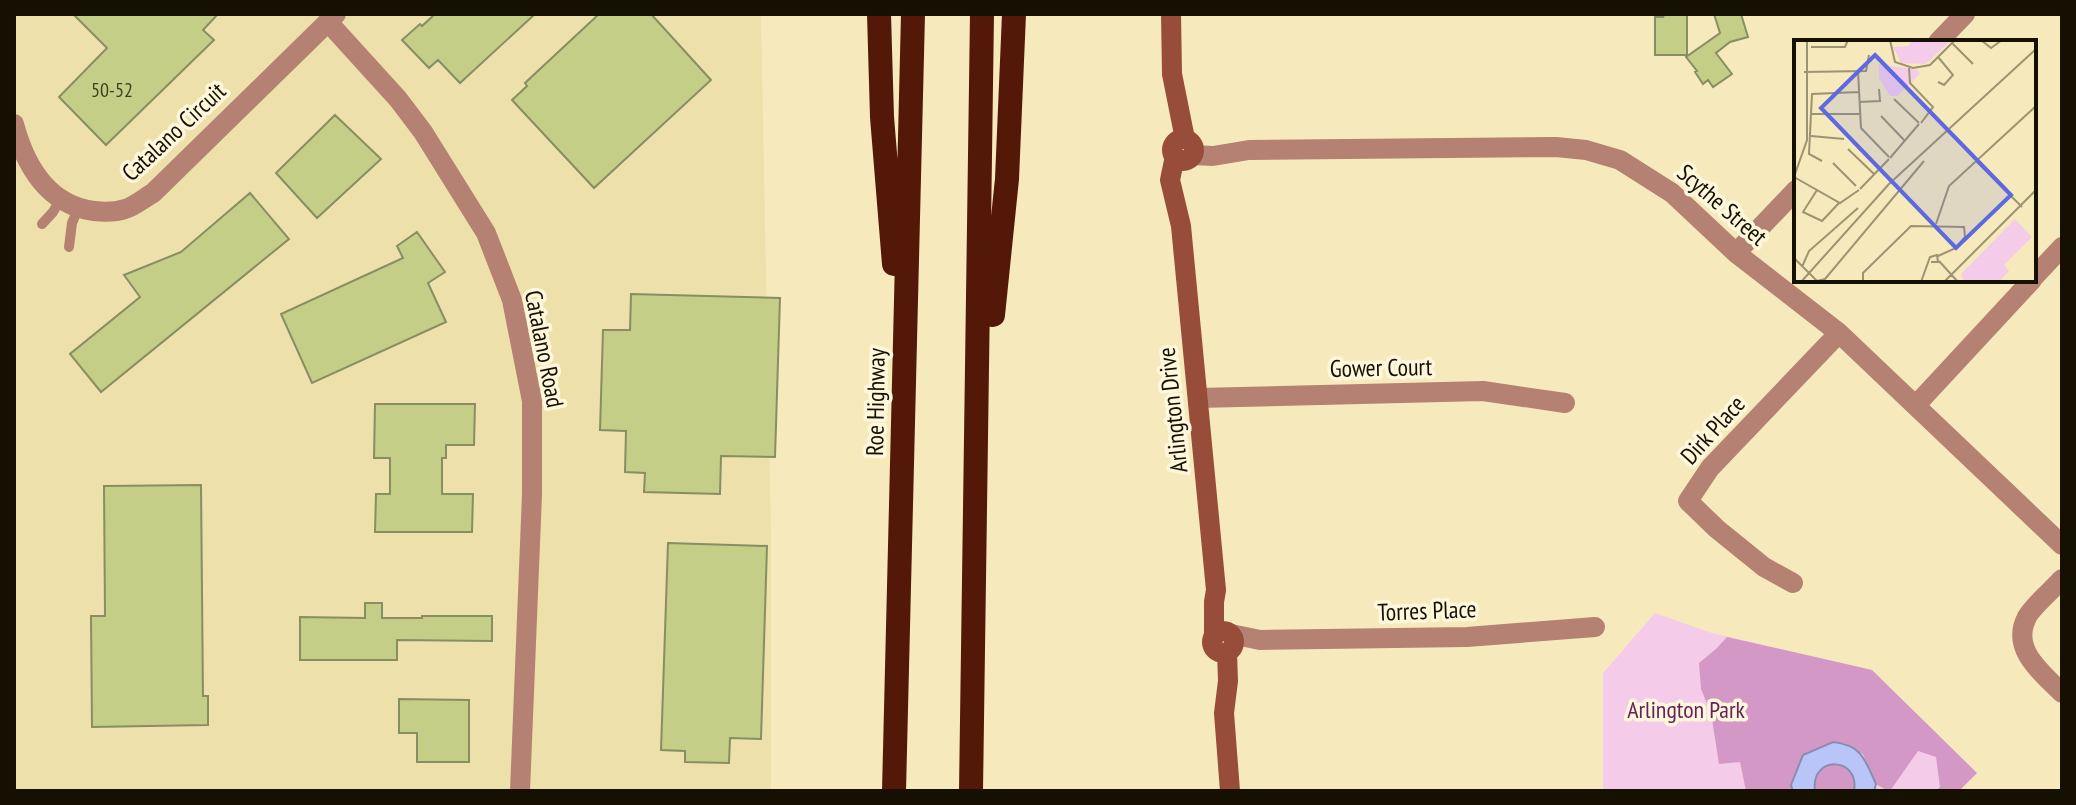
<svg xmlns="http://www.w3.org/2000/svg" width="2076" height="805" viewBox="0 0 2076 805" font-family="'PT Sans Narrow',sans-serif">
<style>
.built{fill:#eee0ab}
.green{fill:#f4ccea}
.forest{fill:#d498c6}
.water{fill:#b9c4f9;stroke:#888eaf;stroke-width:2}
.building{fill:#c4ce87;stroke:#878e63;stroke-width:2}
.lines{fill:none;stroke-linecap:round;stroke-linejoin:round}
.lane{stroke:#b58173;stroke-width:10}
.street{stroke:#b58173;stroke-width:20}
.secondary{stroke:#974d3a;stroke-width:20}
.highway{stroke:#541809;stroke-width:24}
.labels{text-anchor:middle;stroke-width:7;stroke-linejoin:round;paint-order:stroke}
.number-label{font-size:20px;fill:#414023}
.street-label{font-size:24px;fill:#151002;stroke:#fef7dc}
.park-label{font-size:24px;fill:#66205a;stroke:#fef7dc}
.inset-road{fill:none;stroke:#9c9372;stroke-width:2}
.view{fill:#5e69e1;fill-opacity:0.15;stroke:#5e69e1;stroke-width:4}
.inset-edge{fill:none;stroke:#151002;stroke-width:4}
</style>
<rect width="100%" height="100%" fill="#f6eabc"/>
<!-- built -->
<path class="built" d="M14 14H761L771 538V791H14Z"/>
<!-- green -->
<path class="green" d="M1655 613 1712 633 1872 670 1977 773 1959 791H1603V673Z"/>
<!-- forest -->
<path class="forest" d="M1727 637 1872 670 1977 773 1959 791H1936L1940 787 1936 757 1918 751 1890 791H1888L1876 784 1863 754 1844 743 1791 785 1793 791H1746L1740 762 1719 764 1711 713 1701 689 1699 663 1716 649Z
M1834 764C1849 766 1857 776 1854 791H1815C1812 776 1820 767 1834 764Z"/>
<!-- water -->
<path class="water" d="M1833 742C1862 745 1865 760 1876 784L1874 791H1854C1860 756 1810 755 1815 791H1793L1791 785 1803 755Z"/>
<!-- building -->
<path class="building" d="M73 14H218L203 30 214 40 106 145 59 97 107 48Z
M435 14H535L460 83 438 60 429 68 402 40 420 24 422 26Z
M599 14H651L711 80 594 188 512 100 527 86 525 83Z
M1714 14H1741L1748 37 1730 42 1716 53 1732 74 1713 87 1708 80 1703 84 1695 72 1697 71 1686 57 1720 33Z
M1664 15H1687V55H1655V17H1663Z
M335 115 381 159 317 218 276 173Z
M250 193 289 239 101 392 70 354 140 297 124 275 181 252Z
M417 232 445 272 428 283 446 322 312 383 281 314 403 258 397 246Z
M631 294 780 298 775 457 721 456 720 494 644 492 645 473 625 472 626 431 600 430 603 330H630Z
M375 404H475L474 445H446V458H442V494H473L472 532H375L376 494H390V458H374Z
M201 485 203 696H208V725L92 727 91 616H105L104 486Z
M668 543 767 546 761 739 730 738 729 763 685 762V751L661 750Z
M365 603H382V618H422V616H492V641L397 640V660H300V617L365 618Z
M399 699 469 700V762H417V733H399Z"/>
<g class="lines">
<!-- lane -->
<path class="lane" d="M42 224 53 212 60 200
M69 247 72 223 78 209"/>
<!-- street -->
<path class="street" d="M328 22 398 99 423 132 486 233 512 300 532 401V494L520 791
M1938 42 1965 14
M14 124C25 165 48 205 94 211 103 212 116 212 125 209 135 206 144 198 153 193L336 14
M1192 155 1213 156 1249 150 1556 147 1586 150 1620 160 1672 193 1736 253 1839 333 2062 545
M1736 253 1796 190
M2034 277 2062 247
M1198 398 1483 391 1565 403
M1916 405 2032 280
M2062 579C2053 589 2032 607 2027 617 2010 649 2042 673 2062 693
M1793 583 1764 567 1717 529 1688 501 1710 468 1839 333
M1231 634 1260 640 1467 637 1595 627"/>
<!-- secondary -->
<path class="secondary" d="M1171 14 1172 74 1185 139
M1172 150a11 11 0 1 1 22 0a11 11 0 1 1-22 0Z
M1175 156 1170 180 1181 226 1216 590 1214 602V637
M1212 642a11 11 0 1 1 22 0a11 11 0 1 1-22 0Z
M1227 652 1228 681 1224 713 1230 791"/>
<!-- highway -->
<path class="highway" d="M879 14 882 117 894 264
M993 315 1007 179 1014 14
M894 791 913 14
M971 791 982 14"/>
</g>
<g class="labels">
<!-- number labels -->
<g class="number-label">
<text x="112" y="97">50-52</text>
</g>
<!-- street labels -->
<g class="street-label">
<text transform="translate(174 132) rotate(-43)" y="8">Catalano Circuit</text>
<text transform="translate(1722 205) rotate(41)" y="8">Scythe Street</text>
<text transform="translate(544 349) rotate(79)" y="8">Catalano Road</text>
<text transform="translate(1381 368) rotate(-1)" y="8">Gower Court</text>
<text transform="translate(876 402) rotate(-89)" y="8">Roe Highway</text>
<text transform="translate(1173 410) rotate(-96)" y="8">Arlington Drive</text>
<text transform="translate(1713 430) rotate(-48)" y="8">Dirk Place</text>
<text transform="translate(1427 611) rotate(-2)" y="8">Torres Place</text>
</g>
<!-- park labels -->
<g class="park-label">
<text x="1686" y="718">Arlington Park</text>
</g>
</g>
<!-- overview -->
<g transform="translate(1794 40)">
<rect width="242" height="242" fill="#f6eabc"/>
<path d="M118 0H157L132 24 107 23 99 7 114 6ZM85 24 124 30 126 34 103 56H96L85 38ZM221 179 238 197 210 225 215 231 205 242H170L167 234Z" fill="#f4ccea"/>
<path class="inset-road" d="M96 0 101 22 119 28 136 25 161 0M187 0 197 8 208 0M158 3 179 24M17 7H51L54 0M144 17 159 35 150 45 144 42M115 28 116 43 139 67 127 83M64 31 67 88 95 117M10 32 72 31 75 15M100 59 125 83M65 62 86 61 85 49M18 74H66M87 76 111 101M17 96 50 99M54 109 80 134M96 118 125 84M28 121 15 114 18 54 65 52M182 121 228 167M39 123 62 146M0 137 46 163 65 150M0 137 13 100V0M66 149 95 119M23 150 9 172 28 181 45 163M142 184 155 146 242 66M0 218 23 241 31 239 130 121M145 221 164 242M8 227 15 211 64 168M7 242 95 144 242 9M69 242V233L117 186 170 187 171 197 162 208 144 216M127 242 136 217 143 215 144 222H137M150 242 242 150"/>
<path class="view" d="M81 15 217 155 162 208 27 68Z"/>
<rect width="242" height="242" class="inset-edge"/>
</g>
<!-- border -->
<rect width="2076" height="805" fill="none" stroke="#151002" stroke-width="32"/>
</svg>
